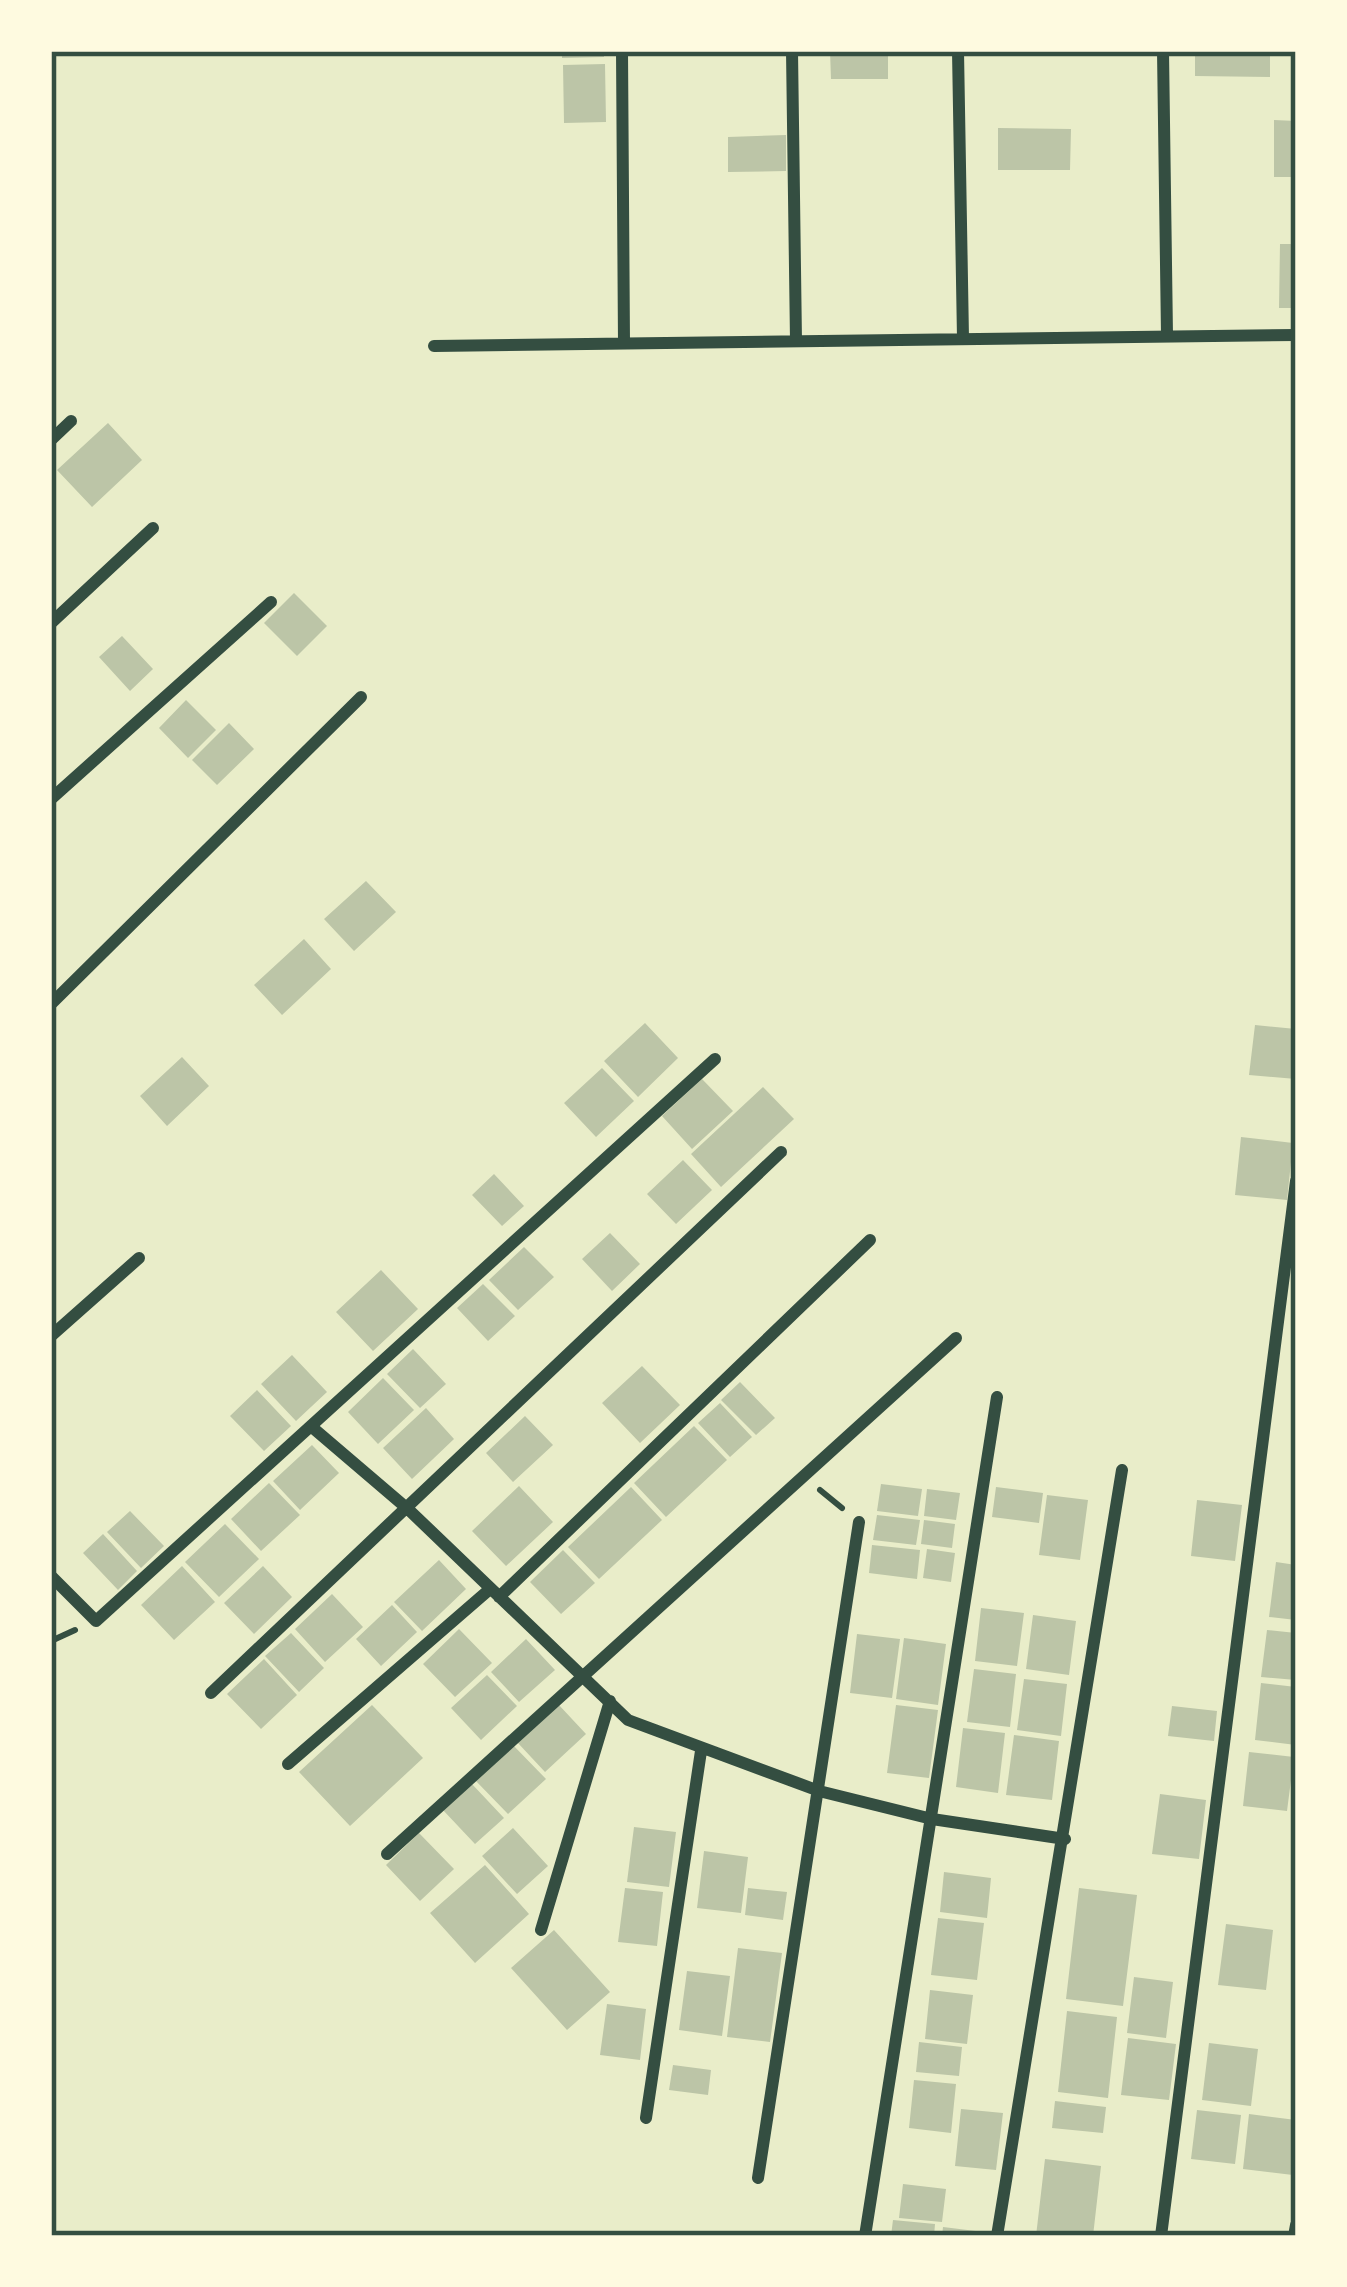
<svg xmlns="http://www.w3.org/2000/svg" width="1347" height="2287" viewBox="0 0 1347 2287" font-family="Ubuntu,sans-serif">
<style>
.building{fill:#bcc5a7}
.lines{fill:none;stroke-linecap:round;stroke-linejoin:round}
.path{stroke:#344e41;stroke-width:6}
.minor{stroke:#344e41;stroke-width:12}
.neatline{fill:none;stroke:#344e41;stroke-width:4.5}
</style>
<rect width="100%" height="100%" fill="#e9edc9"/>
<!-- building -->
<path class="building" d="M562 51H604V57L562 58Z
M830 51H888V79H831Z
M1195 51H1270V77L1195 76Z
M605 64 606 122 564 123 563 65Z
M1274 120 1296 121V177H1274Z
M998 128 1071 129 1070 170H998Z
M786 135V171L728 172V137Z
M1280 244H1296V308H1279Z
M108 423 142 460 92 507 57 470Z
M294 593 327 626 297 656 264 623Z
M122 636 153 669 130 691 99 657Z
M186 700 216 730 188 758 159 728Z
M229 723 254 749 217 785 192 760Z
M366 881 396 912 354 951 324 919Z
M304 939 331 969 282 1015 254 985Z
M645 1023 678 1058 638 1097 604 1061Z
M1255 1025 1296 1029V1079L1249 1075Z
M182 1057 209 1086 167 1126 140 1096Z
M602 1068 634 1101 596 1137 564 1103Z
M702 1079 733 1111 692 1149 662 1116Z
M763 1087 794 1119 721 1187 691 1154Z
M1241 1137 1293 1143 1287 1200 1235 1195Z
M683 1160 712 1190 676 1224 647 1194Z
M494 1174 524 1206 502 1226 472 1195Z
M610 1233 640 1264 612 1291 582 1259Z
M524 1247 554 1277 518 1310 489 1280Z
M381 1270 418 1309 373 1351 336 1312Z
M483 1284 515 1316 488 1341 457 1308Z
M413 1349 446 1384 420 1408 387 1374Z
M292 1355 327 1392 296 1421 261 1384Z
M642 1366 680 1405 640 1443 602 1403Z
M383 1378 414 1410 378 1444 348 1412Z
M740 1382 775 1418 756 1435 721 1400Z
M257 1390 291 1426 264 1451 230 1416Z
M720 1403 752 1437 730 1457 698 1423Z
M426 1408 454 1439 412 1479 383 1448Z
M525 1416 553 1445 513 1482 486 1453Z
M694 1426 727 1460 666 1517 634 1483Z
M312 1445 339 1473 300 1510 273 1481Z
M269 1483 300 1515 261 1551 231 1519Z
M881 1484 922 1489 918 1516 877 1511Z
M519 1486 553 1522 506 1566 472 1531Z
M631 1487 662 1520 599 1579 568 1547Z
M996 1487 1043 1493 1039 1523 992 1517Z
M927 1489 960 1493 956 1520 924 1516Z
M1047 1495 1088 1500 1080 1560 1039 1555Z
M1197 1500 1242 1505 1235 1561 1191 1556Z
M130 1511 164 1546 141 1568 107 1532Z
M877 1515 920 1520 916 1545 873 1540Z
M924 1520 955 1524 952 1548 921 1544Z
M225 1524 259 1559 219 1597 185 1562Z
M103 1534 137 1571 118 1590 83 1553Z
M872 1545 920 1550 917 1579 869 1573Z
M927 1549 955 1553 951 1582 923 1578Z
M563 1550 595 1583 561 1614 530 1582Z
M439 1560 466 1589 422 1631 394 1602Z
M1276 1562 1296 1565V1620L1269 1617Z
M182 1566 215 1602 174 1640 141 1605Z
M263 1566 292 1597 254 1634 224 1603Z
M332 1594 363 1627 325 1662 295 1629Z
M392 1605 417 1632 381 1666 356 1639Z
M981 1608 1024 1613 1017 1666 975 1661Z
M1033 1615 1076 1621 1069 1675 1026 1669Z
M459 1629 492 1663 455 1697 423 1664Z
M1267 1630 1296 1633V1680L1261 1677Z
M291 1633 324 1668 299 1692 265 1656Z
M857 1634 900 1639 892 1698 850 1693Z
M904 1638 946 1644 938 1705 896 1699Z
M526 1639 555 1670 519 1702 491 1672Z
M264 1659 297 1695 261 1729 227 1694Z
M974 1669 1016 1674 1010 1727 967 1722Z
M487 1675 517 1706 481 1740 451 1708Z
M1024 1679 1067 1684 1061 1736 1017 1730Z
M1261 1683 1296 1687V1745L1255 1740Z
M558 1704 586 1734 545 1772 517 1742Z
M372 1705 423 1758 350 1826 299 1772Z
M896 1705 938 1710 929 1778 887 1773Z
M1172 1706 1217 1711 1214 1741 1168 1736Z
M963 1728 1005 1733 998 1793 956 1787Z
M1014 1735 1059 1741 1052 1800 1006 1795Z
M511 1743 546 1779 508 1814 474 1779Z
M1249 1752 1294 1757 1287 1811 1243 1806Z
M471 1783 504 1818 475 1844 442 1809Z
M1160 1794 1206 1800 1199 1859 1152 1854Z
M634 1827 676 1832 669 1887 627 1882Z
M513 1828 548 1866 517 1894 482 1856Z
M419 1833 454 1869 420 1901 386 1865Z
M704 1851 748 1857 741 1913 697 1908Z
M485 1865 529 1914 475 1963 430 1913Z
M944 1872 991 1878 987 1918 940 1912Z
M625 1888 663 1892 657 1946 618 1942Z
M748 1888 787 1892 783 1920 745 1915Z
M1079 1888 1137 1895 1123 2006 1066 1999Z
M938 1918 984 1923 977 1980 931 1975Z
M1226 1924 1273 1930 1266 1990 1218 1985Z
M554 1930 610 1992 567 2030 511 1968Z
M738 1948 782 1953 770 2042 727 2037Z
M687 1971 730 1976 722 2036 679 2030Z
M1134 1977 1173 1982 1166 2038 1127 2033Z
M930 1990 973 1995 967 2044 925 2039Z
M607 2004 646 2009 640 2060 600 2055Z
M1067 2011 1117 2017 1108 2098 1058 2092Z
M1128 2038 1176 2044 1169 2100 1121 2095Z
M919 2042 962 2047 959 2076 916 2072Z
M1209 2043 1258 2049 1251 2106 1202 2100Z
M673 2065 711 2070 708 2095 669 2090Z
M914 2080 956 2084 951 2133 909 2128Z
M1055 2101 1106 2107 1103 2133 1052 2128Z
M961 2109 1003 2113 996 2170 955 2166Z
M1197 2110 1241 2115 1235 2164 1191 2159Z
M1249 2114 1296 2120 1293 2175 1243 2169Z
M1045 2159 1101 2166 1093 2236H1036Z
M903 2184 946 2189 942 2222 899 2218Z
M893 2220 935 2224 934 2236H891Z
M943 2227 992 2233V2236H942Z"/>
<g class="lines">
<!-- path -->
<path class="path" d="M820 1490 842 1508
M51 1641 75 1630"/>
<!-- minor -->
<path class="minor" d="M622 51 624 343
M792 51 796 341
M958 51 963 338
M1163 51 1167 335
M434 346 1296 335
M51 440 71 421
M51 623 153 528
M51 799 271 602
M51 1004 361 697
M51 1336 139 1258
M313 1428 409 1510 628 1720 819 1791 932 1819 1065 1839
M51 1576 96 1621 715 1059
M499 1597 870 1240
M211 1693 781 1152
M288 1764 490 1589
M387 1854 956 1338
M541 1930 610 1701
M646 2118 701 1751
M758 2178 859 1522
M865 2236 997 1397
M997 2236 1122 1470
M1161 2236 1296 1181
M1294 2236 1296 2225"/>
</g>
<!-- border -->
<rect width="1347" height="2287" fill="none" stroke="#fefae0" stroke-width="108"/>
<rect x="54" y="54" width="1239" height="2179" class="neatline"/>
</svg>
